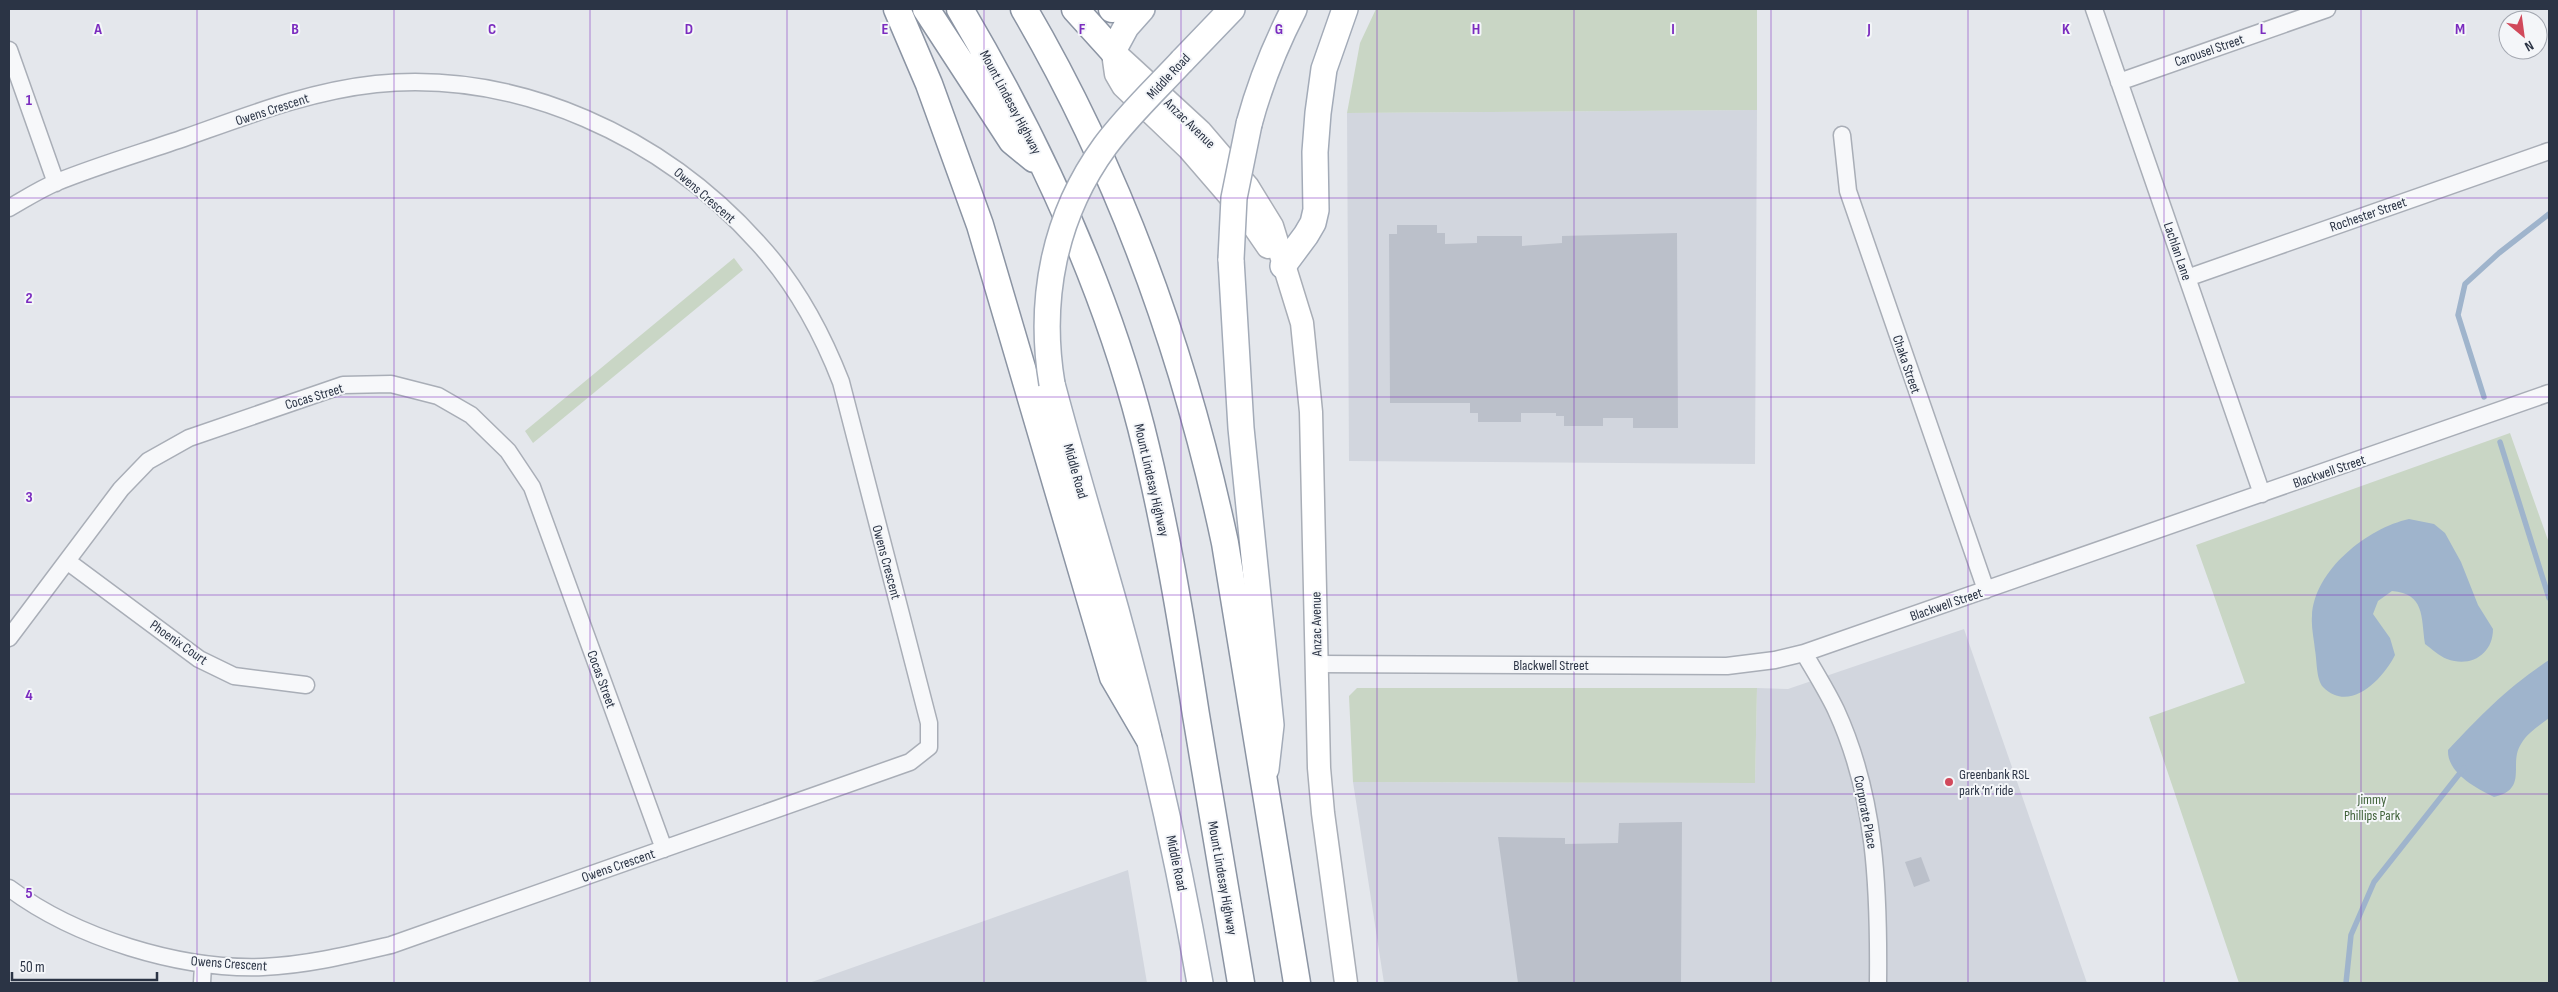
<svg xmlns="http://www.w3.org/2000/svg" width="2558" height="992" viewBox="0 0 2558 992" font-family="'Sofia Sans Condensed',sans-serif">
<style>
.built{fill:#d2d6de}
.green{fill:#c9d6c5}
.water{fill:#9fb4cc}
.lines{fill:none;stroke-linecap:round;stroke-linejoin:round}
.stream{stroke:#9fb4cc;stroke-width:5.5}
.building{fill:#bbc0ca}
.minor-casing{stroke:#a9aeb7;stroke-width:19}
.secondary-casing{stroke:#a9aeb7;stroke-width:25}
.primary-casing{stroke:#a3abb8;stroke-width:28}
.trunk-casing{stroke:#8b94a3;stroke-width:29}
.minor{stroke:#f7f8fa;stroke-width:16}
.secondary{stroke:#fff;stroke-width:22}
.primary{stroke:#fff;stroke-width:25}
.trunk{stroke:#fff;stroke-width:26}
.primary-bridge-casing{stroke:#a3abb8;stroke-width:28;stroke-linecap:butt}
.primary-bridge{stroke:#fff;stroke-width:25}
.grid{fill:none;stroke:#7b2cbf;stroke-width:1;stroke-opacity:0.55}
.poi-dot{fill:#d1495b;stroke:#f4f6f9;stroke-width:2}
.labels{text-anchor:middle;stroke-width:4;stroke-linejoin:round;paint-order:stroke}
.street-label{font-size:14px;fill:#2b3445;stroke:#f4f6f9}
.poi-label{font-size:14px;fill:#2b3445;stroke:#f4f6f9;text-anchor:start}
.park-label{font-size:14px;fill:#3f6138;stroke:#f4f6f9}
.grid-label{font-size:16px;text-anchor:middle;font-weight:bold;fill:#7b2cbf;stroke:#f4f6f9;stroke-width:4;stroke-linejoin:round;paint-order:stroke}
</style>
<rect width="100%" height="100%" fill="#e4e7ec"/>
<!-- built -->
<path class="built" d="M1757 110 1755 464 1349 461 1347 113Z
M1964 629 2087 983H1384L1353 782 1755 783 1757 688 1788 689Z
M1128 870 1147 983H809Z"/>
<!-- green -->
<path class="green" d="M1376 9H1757V110L1347 113 1360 43Z
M734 258 743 270 533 443 525 431Z
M2510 433 2549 543V983H2239L2149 717 2245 683 2196 545Z
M1357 688H1757L1755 783 1353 782 1349 696Z"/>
<!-- water -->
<path class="water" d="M2409 519 2434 524 2445 533 2461 562 2478 605 2493 629C2493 654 2471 668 2447 659 2439 656 2432 649 2425 644 2421 616 2425 594 2392 591L2378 601 2373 614 2390 638 2395 655C2383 679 2350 714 2323 687 2316 679 2317 660 2315 650 2314 639 2311 627 2312 616 2314 570 2368 528 2409 519Z
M2549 660V718C2540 725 2527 733 2521 744 2508 764 2529 789 2494 797 2476 788 2447 773 2448 750 2482 714 2507 688 2549 660Z"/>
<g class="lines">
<!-- stream -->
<path class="stream" d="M2484 397 2458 315 2465 284 2499 253 2549 214
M2500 442 2549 598
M2346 983 2351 935 2374 882 2464 768"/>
</g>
<!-- building -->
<path class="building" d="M1397 225H1437V233H1445V244L1477 243V236H1522V246L1562 243V236L1677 233 1678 428H1633V418H1603V426H1564V416H1556V413H1521V422H1478V413H1470V403H1390L1389 234H1397Z
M1682 822 1681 983H1518L1498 837 1565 838V844L1618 843 1619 823Z
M1921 857 1930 881 1914 887 1905 862Z"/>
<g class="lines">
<defs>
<path id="minor" d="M2094 9 2262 494
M9 50 56 183
M2119 82 2327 9
M1842 135 1848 191 1986 590
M9 208C25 199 40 189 57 182 99 165 144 152 187 137 249 115 310 91 376 84 520 70 663 137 758 243 794 282 822 333 841 382L929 723V747L910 762 391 945C348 955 307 965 263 967 180 970 76 938 9 888
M2187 278 2549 151
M67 561 199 659 234 676 306 685
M9 638 121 489 148 461 189 438 343 385 391 384 438 396 471 415 508 451 532 487 664 849
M1804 653C1815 672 1827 691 1836 710 1876 797 1879 889 1878 983
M1317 664 1727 666 1775 660 1804 653 2549 393
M202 983 203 964"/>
<path id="secondary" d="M1113 51 1200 131 1248 187 1272 226 1302 323 1311 412 1319 768 1323 813 1346 983
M1113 53 1116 74 1123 86 1189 149 1246 215 1268 247"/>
<path id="primary" d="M1113 51 1126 27 1142 9
M1182 61 1232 9
M1249 124C1260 83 1275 46 1294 9
M1231 259 1241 428 1271 725 1266 769
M1283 266 1306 235 1313 223 1316 210 1315 152 1318 113 1324 69 1345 9
M1052 384C1072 460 1095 535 1116 610 1150 733 1178 858 1200 983"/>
<path id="trunk" d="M897 9 929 84 980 225 1113 677 1148 737
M926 9 1012 141 1034 159
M960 9C1037 140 1103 280 1141 427 1165 522 1181 618 1196 715 1211 804 1226 894 1241 983
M1024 9C1121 175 1185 354 1225 543L1297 983
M1075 9 1113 51
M1112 9H1113"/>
</defs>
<!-- minor casing -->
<use href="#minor" class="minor-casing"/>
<!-- secondary casing -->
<use href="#secondary" class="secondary-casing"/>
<!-- primary casing -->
<use href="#primary" class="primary-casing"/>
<!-- trunk casing -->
<use href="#trunk" class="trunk-casing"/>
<!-- minor -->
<use href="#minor" class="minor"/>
<!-- secondary -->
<use href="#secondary" class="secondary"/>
<!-- primary -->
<use href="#primary" class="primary"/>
<!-- trunk -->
<use href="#trunk" class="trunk"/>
<defs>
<path id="primary-bridge" d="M1231 259 1234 198 1249 124
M1052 384C1038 300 1054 216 1105 146 1128 115 1156 89 1182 61"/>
</defs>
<!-- primary-bridge casing -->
<use href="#primary-bridge" class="primary-bridge-casing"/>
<!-- primary-bridge -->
<use href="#primary-bridge" class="primary-bridge"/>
</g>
<!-- grid -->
<path class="grid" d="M197 9V983M394 9V983M590 9V983M787 9V983M984 9V983M1181 9V983M1377 9V983M1574 9V983M1771 9V983M1968 9V983M2164 9V983M2361 9V983M9 198H2549M9 397H2549M9 595H2549M9 794H2549"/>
<!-- markers -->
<circle class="poi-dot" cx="1949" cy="782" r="5"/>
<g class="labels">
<!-- street labels -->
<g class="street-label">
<text transform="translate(2209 50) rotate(-19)" y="5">Carousel Street</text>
<text transform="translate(1168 76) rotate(-47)" y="5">Middle Road</text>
<text transform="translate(1011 102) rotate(62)" y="5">Mount Lindesay Highway</text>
<text transform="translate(272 109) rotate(-18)" y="5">Owens Crescent</text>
<text transform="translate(1190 123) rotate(44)" y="5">Anzac Avenue</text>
<text transform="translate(705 195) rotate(41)" y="5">Owens Crescent</text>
<text transform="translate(2368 214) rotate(-19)" y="5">Rochester Street</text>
<text transform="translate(2178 251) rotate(71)" y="5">Lachlan Lane</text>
<text transform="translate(1907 364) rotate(71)" y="5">Chaka Street</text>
<text transform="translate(314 396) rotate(-17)" y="5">Cocas Street</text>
<text transform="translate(1076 471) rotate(74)" y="5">Middle Road</text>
<text transform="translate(2329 471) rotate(-19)" y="5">Blackwell Street</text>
<text transform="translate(1152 480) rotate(77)" y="5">Mount Lindesay Highway</text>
<text transform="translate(887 562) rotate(75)" y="5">Owens Crescent</text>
<text transform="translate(1946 604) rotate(-19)" y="5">Blackwell Street</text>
<text transform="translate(1316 624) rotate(-91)" y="5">Anzac Avenue</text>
<text transform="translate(179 642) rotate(35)" y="5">Phoenix Court</text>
<text x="1551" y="670">Blackwell Street</text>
<text transform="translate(602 679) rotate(70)" y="5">Cocas Street</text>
<text transform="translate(1866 812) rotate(79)" y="5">Corporate Place</text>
<text transform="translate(1177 863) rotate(78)" y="5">Middle Road</text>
<text transform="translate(618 865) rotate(-19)" y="5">Owens Crescent</text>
<text transform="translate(1223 878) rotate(80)" y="5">Mount Lindesay Highway</text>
<text transform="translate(229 963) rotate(4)" y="5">Owens Crescent</text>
</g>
<!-- poi labels -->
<g class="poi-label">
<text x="1959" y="779">Greenbank RSL<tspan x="1959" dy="16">park ‘n’ ride</tspan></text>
</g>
<!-- park labels -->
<g class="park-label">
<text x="2372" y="804">Jimmy<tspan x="2372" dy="16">Phillips Park</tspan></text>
</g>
</g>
<g class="grid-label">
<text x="98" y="34">A</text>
<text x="295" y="34">B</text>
<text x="492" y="34">C</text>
<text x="689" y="34">D</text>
<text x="885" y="34">E</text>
<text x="1082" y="34">F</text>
<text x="1279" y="34">G</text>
<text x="1476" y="34">H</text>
<text x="1673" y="34">I</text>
<text x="1869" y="34">J</text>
<text x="2066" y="34">K</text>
<text x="2263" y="34">L</text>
<text x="2460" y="34">M</text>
<text x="29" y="105">1</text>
<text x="29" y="303">2</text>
<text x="29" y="502">3</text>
<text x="29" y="700">4</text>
<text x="29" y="898">5</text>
</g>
<!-- border -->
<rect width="2558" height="992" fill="none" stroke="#2b3445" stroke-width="20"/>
<!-- north arrow -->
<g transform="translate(2523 35) rotate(151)"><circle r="24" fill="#f4f6f9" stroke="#a4a8b1"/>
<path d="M0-4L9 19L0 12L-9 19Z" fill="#d1495b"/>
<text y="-8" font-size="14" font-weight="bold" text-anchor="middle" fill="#2b3445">N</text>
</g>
<!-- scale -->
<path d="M12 972v8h145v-8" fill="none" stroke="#2b3445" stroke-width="2.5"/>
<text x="20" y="972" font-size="15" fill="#2b3445" stroke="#f4f6f9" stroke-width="4" paint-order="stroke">50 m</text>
</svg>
